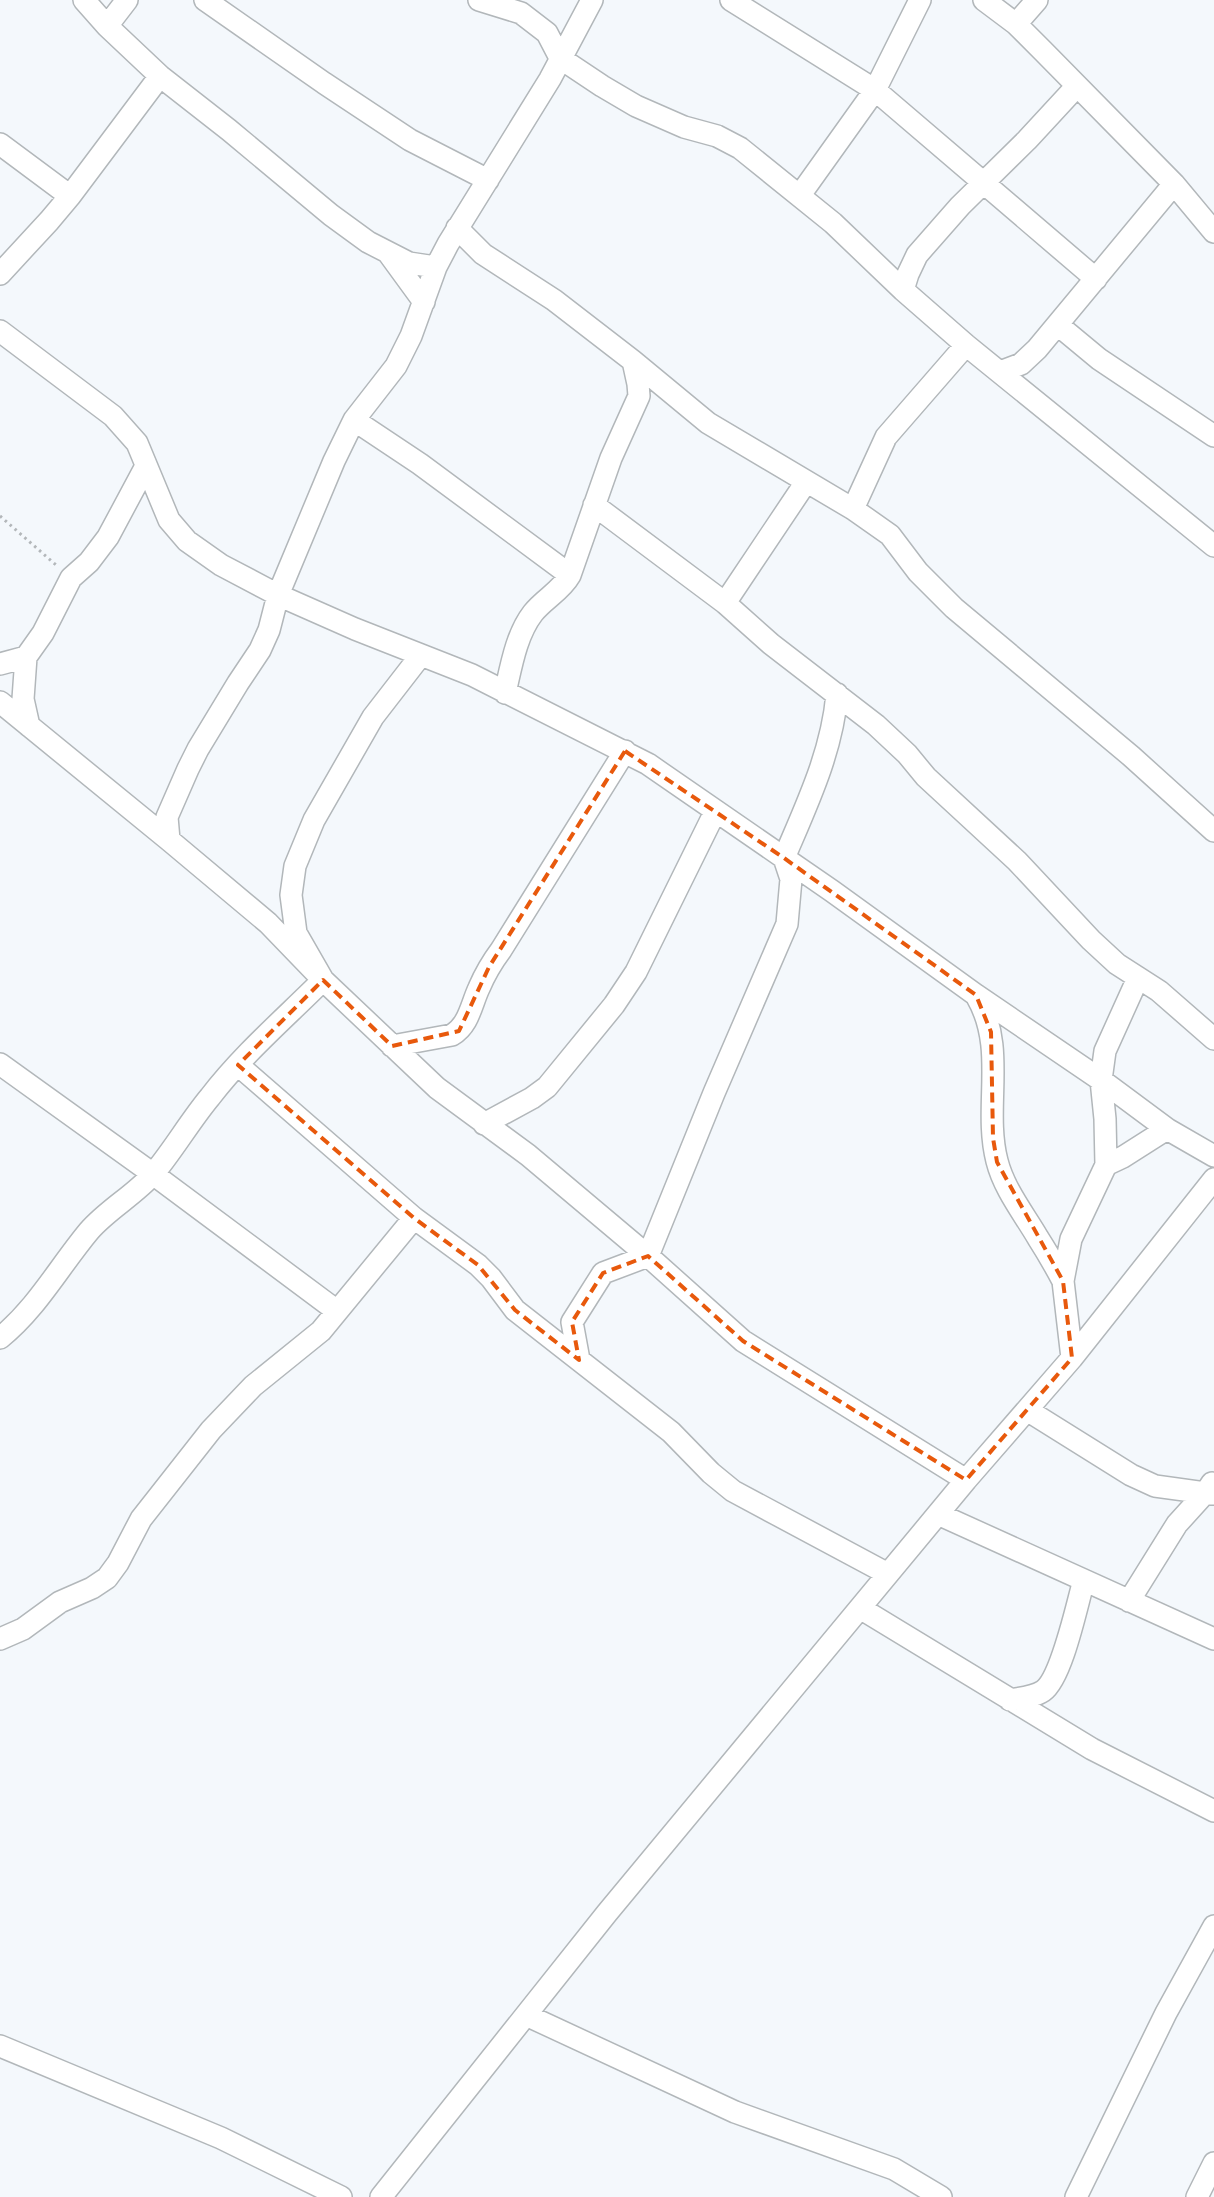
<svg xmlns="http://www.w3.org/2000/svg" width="1214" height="2197" viewBox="0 0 1214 2197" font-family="Roboto,sans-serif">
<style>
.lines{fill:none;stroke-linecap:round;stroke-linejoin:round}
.minor-casing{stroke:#b2b7ba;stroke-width:24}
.path{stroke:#b3b7ba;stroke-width:3;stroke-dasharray:2.5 4;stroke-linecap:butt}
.minor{stroke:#fff;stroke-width:21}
.marked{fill:none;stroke:#e8590c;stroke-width:4;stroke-dasharray:10 6;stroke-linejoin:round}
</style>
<rect width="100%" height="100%" fill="#f4f8fc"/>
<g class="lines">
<defs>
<path id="minor" d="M84 0 107 26 160 76 229 130 331 215 368 242 409 263 436 267
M205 0 324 83 410 140 488 180
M479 0 521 13 547 33 560 58 602 86 636 106 684 127 717 136 740 148 833 223 903 290 966 345 1214 546
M731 0 875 90 1096 279
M984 0 1016 24 1043 51 1174 184 1214 232
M1016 24 1037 0
M107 26 127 0
M0 144 70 196
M800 195 875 90 920 0
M457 228 483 254 554 300 633 361 708 423 853 509 890 535 918 572 954 608 1131 756 1214 831
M389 254 424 302
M0 274 49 221 70 196 160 76
M903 290 908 274 917 255 960 206 1027 140 1076 87
M1058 325 1099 359 1214 436
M0 331 113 416 137 443 169 520 187 541 221 565 278 595 355 629 472 675 648 764 832 891 976 995 1101 1080 1167 1129 1214 1156
M1000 372 1021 364 1037 349 1174 184
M354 420 420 464 570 575
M806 482 725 603 771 644 876 725 907 754 926 777 1017 861 1091 940 1117 964 1159 991 1214 1039
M594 505 725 603
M853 509 886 437 966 345
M0 664 26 657
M505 693C511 667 516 635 533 613 544 599 561 591 570 575L611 458 639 396 638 384 633 361
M0 702 169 840 268 923 323 980 437 1088 528 1155 648 1256 743 1341 966 1480
M29 726 23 699 26 657 43 633 71 578 89 562 108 537 146 466
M169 840 167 817 188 769 198 749 238 683 260 650 269 630 278 595 334 461 354 420 396 366 411 336 436 267 448 244 550 79 592 0
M977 997C1007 1049 983 1107 997 1161 1004 1189 1024 1214 1038 1238 1047 1252 1055 1266 1063 1281
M392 1046 452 1035C469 1025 471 1005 479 988 485 974 492 962 501 950L625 751
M0 1064 153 1174 337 1311
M238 1065 414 1218 478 1265 491 1278 515 1310 671 1432 711 1473 733 1491 888 1574
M484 1124 532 1098 547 1087 614 1005 636 972 715 812
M1106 1165 1123 1157 1167 1129
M0 1338C37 1308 59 1267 89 1231 108 1209 135 1195 154 1173 174 1149 190 1121 210 1097 243 1054 285 1018 323 980L296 933 291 895 295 866 314 820 373 717 421 655
M1072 1358 1063 1281 1071 1239 1106 1165 1105 1119 1101 1080 1105 1051 1138 978
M579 1360 572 1322 603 1273 648 1256 714 1093 787 924 791 879 784 858C807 804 832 752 837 694
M1027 1410 1131 1475 1155 1486 1214 1494
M938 1514 1214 1639
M1129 1601 1177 1524 1206 1492 1212 1483
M860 1608 1092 1749 1214 1811
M0 1639 23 1629 60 1602 92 1588 107 1578 118 1563 141 1519 211 1430 253 1386 321 1331 414 1218
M1010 1700C1021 1698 1034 1697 1043 1691 1062 1678 1077 1604 1084 1580
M526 2015 735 2112 894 2169 941 2197
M0 2046 221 2138 341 2197
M381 2197 607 1913 966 1480 1072 1358 1214 1179
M1076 2197 1166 2013 1214 1926
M1197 2197 1214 2163"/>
</defs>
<!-- minor casing -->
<use href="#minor" class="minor-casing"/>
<!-- path -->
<path class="path" d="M0 516 56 565"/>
<!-- minor -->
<use href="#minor" class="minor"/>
</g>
<!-- marked area -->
<path class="marked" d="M625 751 784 858 976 995 991 1032 993 1138 997 1162 1063 1281 1072 1358 966 1480 743 1341 648 1256 603 1273 572 1322 579 1360 515 1310 478 1265 414 1218 238 1065 323 980 392 1046 459 1031 489 967Z"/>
</svg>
